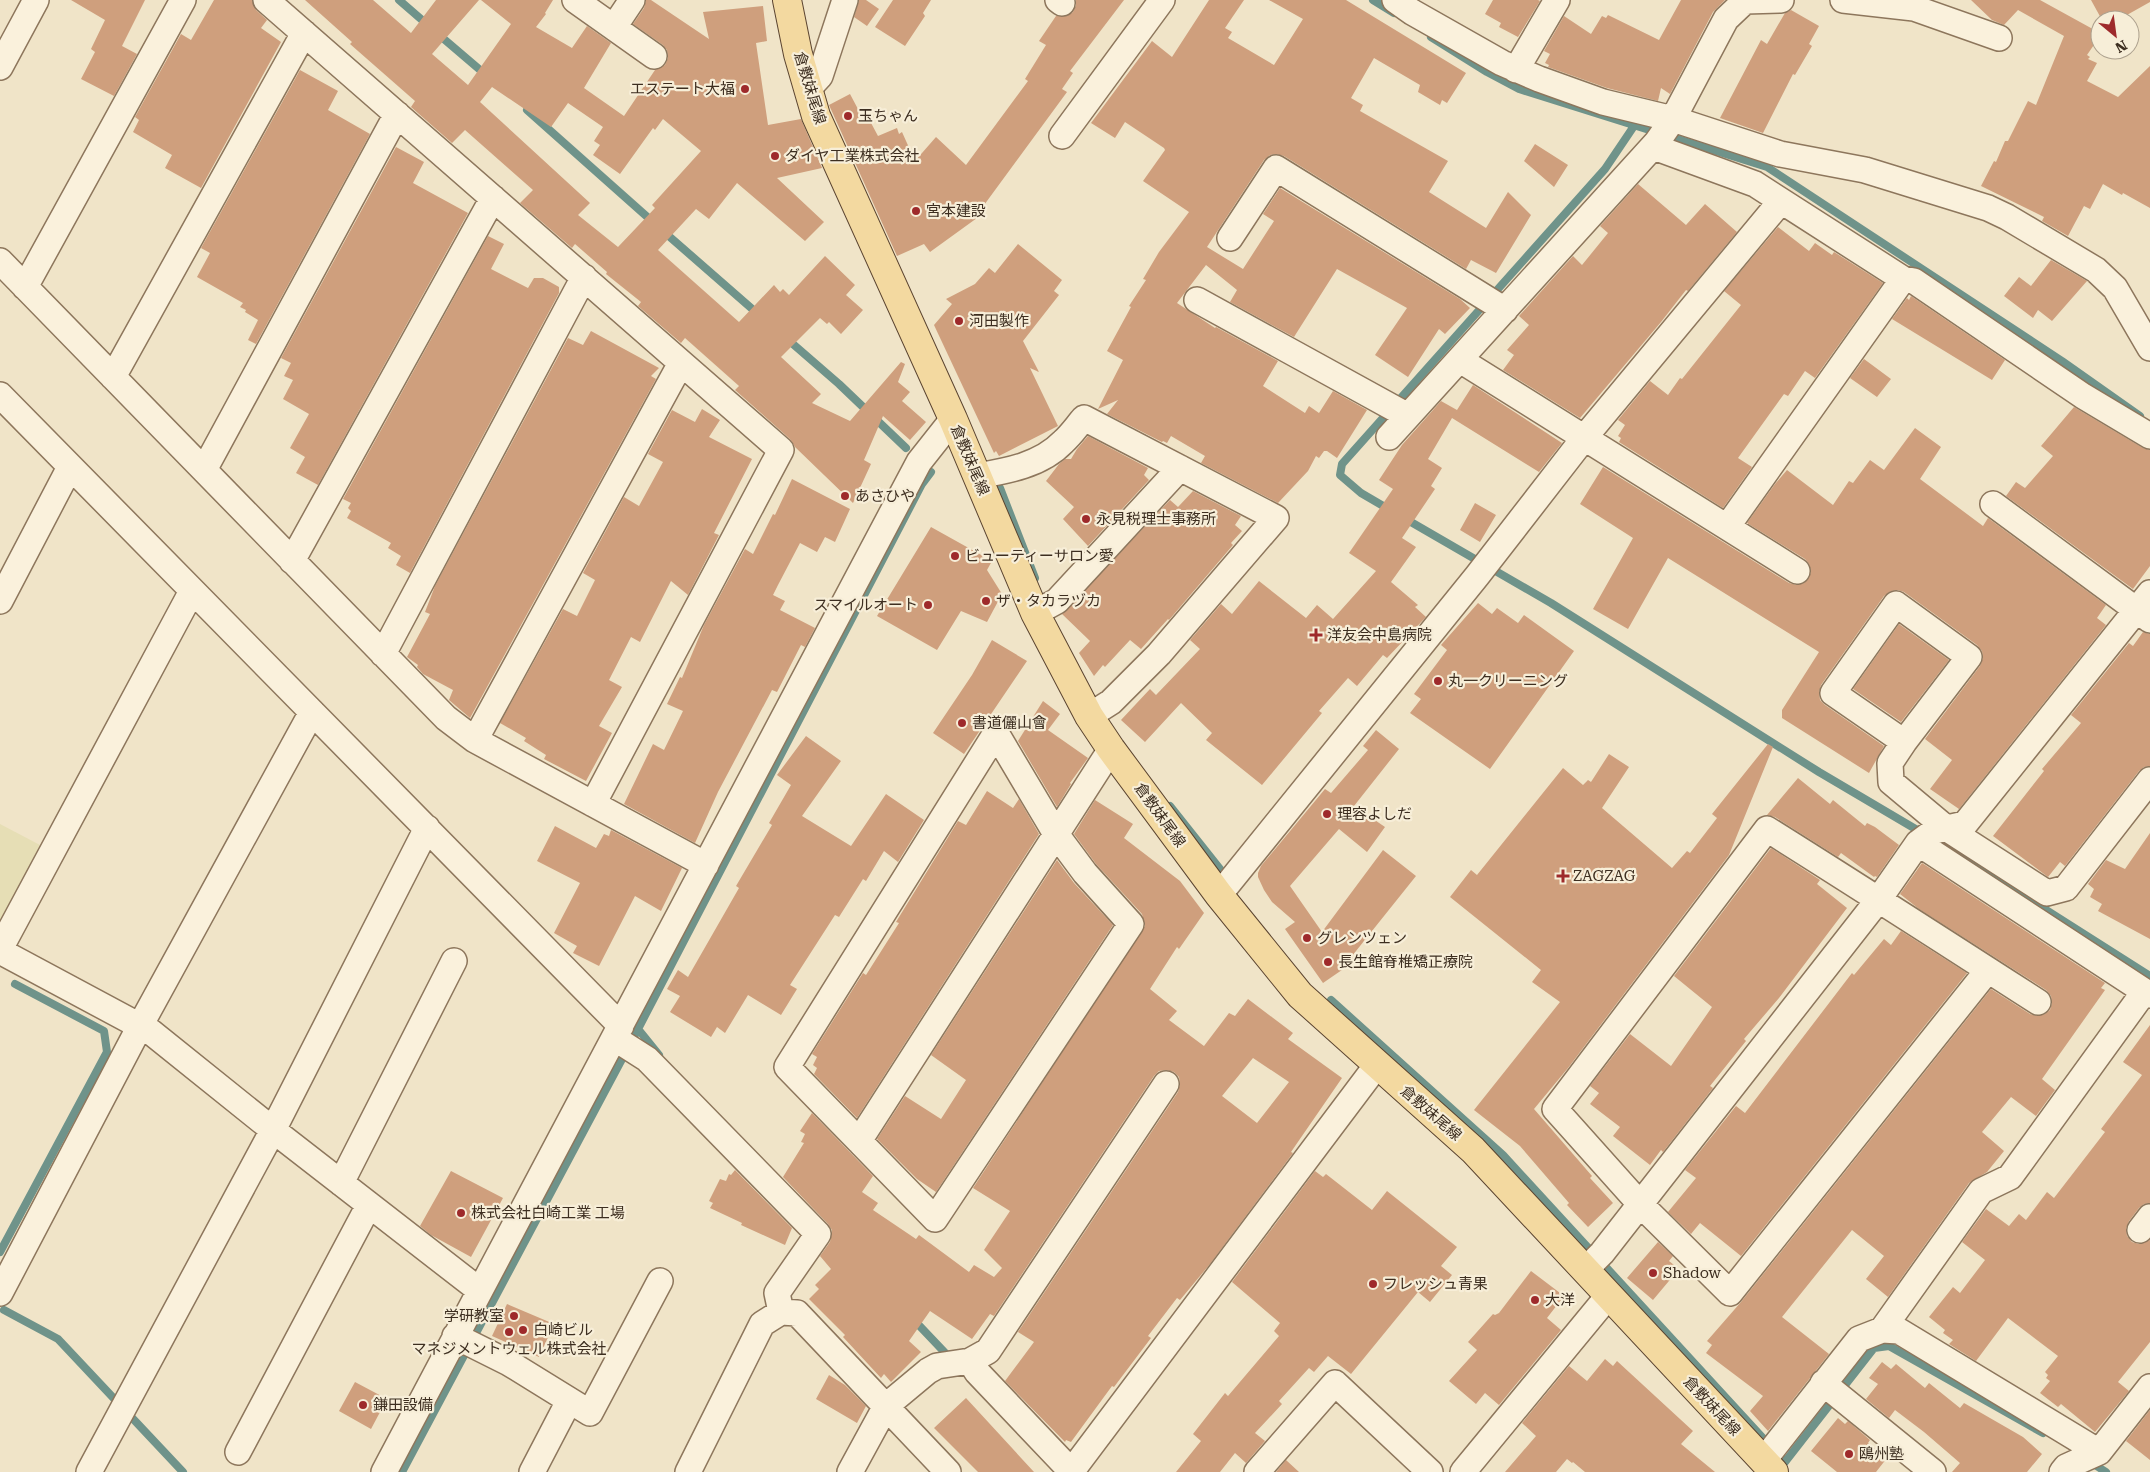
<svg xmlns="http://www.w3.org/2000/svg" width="2150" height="1472" viewBox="0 0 2150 1472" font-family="'Roboto Serif','Noto Sans JP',serif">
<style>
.farmland{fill:#e6deb5}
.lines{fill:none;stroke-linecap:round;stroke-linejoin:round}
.stream{stroke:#6f938a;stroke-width:8}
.building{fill:#cf9f7d;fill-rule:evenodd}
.minor-casing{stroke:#8d765c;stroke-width:28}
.major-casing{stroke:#5b4430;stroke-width:30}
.minor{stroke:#faf1dc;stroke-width:25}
.major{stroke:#f3d9a0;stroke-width:28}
.poi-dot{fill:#9e2a2b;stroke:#f7eed8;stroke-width:2}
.labels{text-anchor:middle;stroke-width:4.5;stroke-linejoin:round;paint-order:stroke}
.street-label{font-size:15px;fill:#3d2e20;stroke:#f7eed8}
.poi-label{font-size:15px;fill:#3d2e20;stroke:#f7eed8;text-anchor:start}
</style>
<rect width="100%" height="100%" fill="#f0e4c8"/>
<!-- farmland -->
<path class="farmland" d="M0 824 40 845 0 924Z"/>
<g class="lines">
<!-- stream -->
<path class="stream" d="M399 0 429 26
M1373 0 1394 13
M438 34 486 75
M1431 37 1487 72 1519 89 1767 167 2062 361 2140 416
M527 110 653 222
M663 231 758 314
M786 338 839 384 906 448
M1000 488 1035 578
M1390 510 1361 493 1340 475 1342 464 1605 169 1634 126
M1404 518 1551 603 1819 772 1924 834
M1170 806 1220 869
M1939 842 2150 976
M1331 1000 1503 1155 1785 1462 1874 1348 1889 1346 2043 1433
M638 1029 659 1055
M0 1252 107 1052 104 1031 15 984
M4 1310 58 1339 183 1472
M913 1319 950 1358
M2089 1461 2106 1472
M402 1472 638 1029 922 484 931 472"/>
</g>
<!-- building -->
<path class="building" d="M71 0H145L122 46 137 54 114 96 81 79 95 52 91 49 105 20Z
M214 0H252L256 10 267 20 261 28 281 42 201 188 165 168 172 155 133 132 139 120 135 117 181 34 191 40Z
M305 0H373L411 33 436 0H479L432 54 468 85 511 24 481 0H553L545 13 546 14 536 27 572 48 587 26 611 43 584 88 624 116 655 70 665 65 668 58 667 50 663 45 633 24 644 8 646 0H651L709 39 703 12 763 6 767 41 756 43 768 125 801 119 822 168 777 178 824 222 805 241 737 183 709 219 696 209 658 250 739 322 774 285 780 292 783 289 789 295 825 256 855 285 846 295 863 310 841 334 829 322 827 324 820 318 781 357 821 394 812 403 850 421 901 362 905 364 898 382 910 392 902 401 926 422 910 440 883 416 864 460 871 464 853 503 795 447 790 439 735 390 739 386 685 338 681 343 638 306 641 302 606 274 607 272 575 244 572 248 520 203 533 190 465 130 452 143 411 107 415 101 350 44 352 42ZM492 87 551 127 568 103 603 127 594 141 600 145 593 155 620 174 653 128 655 130 663 119 701 151 652 205 655 208 618 247 578 215 590 203 480 102Z
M859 0H866L879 9 867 26 854 17Z
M893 0H931L923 13 925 16 905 46 875 27Z
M1076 0H1124L1070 71 1073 73 1062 89 1067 92 976 216 977 218 930 252 924 244 897 256 829 105 850 94 859 111 863 108 878 136 897 128 899 134 902 132 915 161 936 137 966 165 1028 81 1025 79 1046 45 1039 41 1056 16H1067L1073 12 1076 5Z
M1209 0H1244L1225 28 1232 32 1228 38 1274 65 1303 19 1269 0H1346L1466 73 1447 103 1442 100 1440 105 1418 92 1420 85 1374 58 1351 98 1363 105 1360 111 1448 161 1429 192 1486 228 1508 192 1531 215 1496 273 1471 260 1466 269 1284 156 1276 154 1270 155 1264 160 1207 247 1243 269 1274 221 1263 214 1280 188 1460 299 1470 308 1445 334 1439 329 1408 377 1375 355 1407 308 1337 269 1294 337 1230 302 1237 290 1206 265 1177 303 1215 328 1216 327 1278 361 1263 386 1305 413 1309 406 1319 413 1333 391 1367 410 1337 458 1327 451H1324L1319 458 1316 456 1308 471 1278 503 1201 463 1205 456 1171 436 1167 443 1163 441 1162 442 1107 414 1118 400 1098 409 1123 360 1107 351 1131 307 1129 306 1146 280 1143 279 1159 252 1189 212 1143 181 1165 150 1164 148 1125 122 1115 138 1091 123 1152 41 1172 57Z
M1493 0H1538L1540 1 1518 37 1499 27 1501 23 1485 14Z
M1681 0H1725L1713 12 1670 94 1661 88 1658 101 1607 88 1548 67 1549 65 1545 63 1550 54 1544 51 1564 16 1591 34 1602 16 1606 18 1608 15 1659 40Z
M1971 0H2040L2100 33V36L2087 55 2090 57 2088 59 2097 63 2087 81 2118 97 2150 66V208L2123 193 2122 195 2103 184 2090 209 2084 206 2068 236 2042 221 2044 217 1981 186 1994 161 1996 162 2005 141H2008L2028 101 2036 105 2064 36 2018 10 2004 25 1992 20Z
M2091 0H2150V2L2118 20H2102Z
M1791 10 1819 26 1809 44 1812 46 1795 75 1793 74 1763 133 1720 118 1761 40 1767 44 1785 13Z
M300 70 338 91 328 110 370 134 256 344 248 340 258 320 245 312 246 310 240 307 243 303 197 277 210 253 201 248Z
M1535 144 1568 165 1554 187 1524 161Z
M396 147 424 162 413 183 468 213 318 485 296 473 305 457 290 448 309 414 283 399 293 380 284 376 291 363 281 358Z
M1638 184 1686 225 1705 204 1737 232 1688 291 1686 290 1661 322 1580 418 1503 370 1514 355 1507 350 1529 325 1519 316 1573 256 1582 265 1608 233 1600 226Z
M1778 227 1809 251 1815 243 1832 255 1834 252 1883 283 1815 378 1805 371 1788 396 1784 394 1738 458 1752 467 1723 508 1619 442 1621 438 1618 436 1625 425 1618 420 1650 381 1668 395 1680 378 1682 379 1741 305 1724 291Z
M488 236 504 244 491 269 528 288 534 278H543L559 287V293L410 573 396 565 401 556 388 548 391 543 347 518 351 511 348 508 351 503 343 499Z
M1018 244 1062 280 1054 291 1059 295 1023 341 1039 372 1030 368 1058 426 999 456 996 451 994 453 934 325 952 304 946 299 975 284 989 268 995 273Z
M2051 260 2087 281 2052 321 2038 310 2033 318 2004 296 2019 277 2031 286Z
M1911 296 2005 360 1992 380 1892 319 1907 298 1909 300Z
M591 331 659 368 651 376 656 379 470 718 449 700 453 690 423 674 417 667 418 665 407 657 430 614 425 612 435 586 568 338 583 345Z
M1864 359 1891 379 1877 397 1850 378Z
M1473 385 1562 443 1539 472 1452 418 1428 459 1442 468 1431 486 1435 489 1402 538 1416 547 1391 582 1418 605 1415 607 1426 617 1387 658 1383 655 1357 686 1348 678 1319 711 1322 713 1262 785 1206 740 1212 733 1181 703 1145 742 1121 720 1150 689 1156 695 1200 649 1190 640 1221 604 1232 614 1259 581 1306 618 1317 605 1333 619 1376 571 1349 553 1393 489 1379 480 1402 445 1441 401 1457 410Z
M2074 407 2143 448 2150 450V566L2133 589 2006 496 2016 482 2025 488 2053 456 2041 446Z
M702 409 720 420 709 437 752 459 714 533 719 535 688 595 671 581 640 642 631 637 609 680 622 687 599 726 612 733 586 781 544 759 546 755 524 741 526 738 500 723 563 609 577 616 595 580 583 573 624 497 639 506 663 462 648 454 672 410 695 422Z
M1915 428 1941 447 1920 479 1983 526 1988 518 2106 605 2097 618 2106 625 1959 809 1930 789 1952 760 1925 739 1980 666 1983 658 1982 651 1977 645 1904 592 1898 590 1891 591 1884 596 1821 685 1819 692 1820 700 1825 705 1884 746 1869 773 1782 718V710L1819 652 1668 558 1628 629 1593 609 1633 538 1580 504 1603 467 1789 583 1797 585 1804 583 1809 578 1811 571 1809 564 1805 559 1747 523 1775 484 1787 470 1833 505 1849 481 1853 483 1870 460 1884 470Z
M1088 436 1148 468 1144 475 1149 480 1088 546 1063 519 1074 507 1046 481 1059 464 1065 459H1071L1077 449Z
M792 479 850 509 835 542 825 537 817 552 800 543 778 585 773 595 785 601 780 610 815 628 805 647 801 645 777 692 772 690 718 792 695 843 624 804 653 744 664 750 683 711 667 704 680 677 682 678 704 625 745 549 753 554 773 514 775 515Z
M1193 491 1241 516 1235 525 1242 531 1231 543 1233 545 1169 620 1168 619 1141 649 1130 640 1105 667 1103 665 1094 676 1079 653 1090 641 1062 614 1170 500 1178 507Z
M1475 503 1496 515 1480 542 1460 530Z
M931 527 992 561 987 570 1002 594 987 622 961 611 937 650 877 616Z
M1478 603 1492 614 1497 608 1518 623 1524 615 1574 651 1490 769 1410 713 1421 699 1414 694 1447 650 1441 645Z
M1899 624 1949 660 1901 722 1853 689Z
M2143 632 2150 634V766L2144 767 2139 771 2065 866 2060 862 2048 877 1993 836 2044 771 2042 769 2081 723 2071 715 2129 643 2133 646Z
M992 640 1027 661 964 754 933 733 972 675Z
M1043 701 1060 714 1048 730 1088 758 1070 783 1071 784 1057 807 1018 741Z
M1376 730 1399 749 1354 806 1385 827 1367 852 1339 829 1290 886 1322 932 1383 850 1416 876 1352 956 1355 961 1323 983 1285 929 1295 922 1272 902 1264 890 1258 877V873L1261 866 1325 789 1331 793 1368 750 1363 746Z
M806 736 841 761 802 816 851 846 886 794 924 820 898 862 884 851 866 881 863 879 839 917 835 915 790 985 797 989 781 1015 748 995 725 1033 717 1027 711 1037 670 1012 680 996 667 989 678 970 688 977 739 888 736 886 772 825 769 823 791 785 777 775Z
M1768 744 1773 747 1729 855 1568 1068 1534 1109 1592 1176 1590 1178 1613 1203 1588 1227 1567 1205 1569 1203 1520 1146 1474 1110 1560 1002 1532 982 1541 970 1450 897 1471 870 1477 875 1563 768 1583 785 1588 780 1591 782 1609 754 1629 767 1602 808 1672 868 1687 851 1690 853 1717 818 1712 814Z
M1798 778 1830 804 1833 800 1865 826 1867 823 1875 827 1899 845 1877 877 1875 876 1874 877 1841 853 1838 857 1775 817 1767 815Z
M987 791 1013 808 1019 799 1039 834 857 1118 814 1074 817 1068 813 1065 817 1057 812 1054 863 973 866 975 899 923 896 922 958 821 966 825Z
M1095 800 1133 824 1124 838 1180 881 1204 913 1179 949 1177 947 1150 989 1177 1011 1169 1020 1204 1046 1229 1013 1235 1016 1248 999 1293 1033 1288 1039 1342 1078 1291 1152 1293 1153 1210 1264 1180 1300 1177 1298 1148 1336 1151 1338 1114 1387 1112 1386 1071 1442 1066 1440 1065 1442 1005 1381 1034 1342 1018 1332 1178 1092 1180 1084 1179 1077 1174 1072 1166 1070 1159 1071 1154 1076 994 1316 990 1314 972 1339 930 1311 909 1341 921 1352 891 1382 884 1374 881 1378 843 1337 845 1335 809 1299 819 1289 815 1285 831 1269 820 1256 830 1242 832 1230 828 1224 783 1177 804 1143 801 1142 805 1134 800 1131 812 1113 873 1176 862 1192 878 1203 873 1210 916 1239 919 1235 969 1272 974 1265 994 1277 1002 1268 984 1250 1010 1211 973 1188 1145 926 1142 914 1096 864 1074 834ZM1253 1058 1289 1082 1257 1123 1222 1096Z
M555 826 596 848 604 834 609 836 611 830 682 868 661 911 635 896 599 966 573 953 577 946 554 933 580 883 537 861Z
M2150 833V939L2098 911 2102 904 2090 897 2094 889 2088 884 2106 860 2125 869Z
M1771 848 1820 880 1817 884 1847 908 1779 998 1744 1039 1746 1041 1710 1086 1713 1088 1663 1152 1661 1150 1650 1165 1613 1136 1620 1127 1590 1104 1599 1093 1590 1086 1630 1034 1671 1066 1712 1007 1674 976Z
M1057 860 1074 883 1113 925 936 1192 917 1179 877 1139 905 1096 941 1119 966 1080 931 1055Z
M1922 863 2105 983 2101 988 2105 990 2042 1079 2055 1090 2036 1116 2011 1097 1982 1132 2004 1151 1987 1172 1969 1183 1888 1297 1866 1279 1884 1256 1852 1230 1782 1317 1829 1354 1768 1431 1750 1411 1763 1396 1706 1353 1712 1345 1707 1341 1741 1302 1991 989 2030 1014 2037 1016 2045 1014 2050 1010 2052 1003 2051 996 2046 990 1919 909 1900 894Z
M1901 931 1967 973 1741 1256 1700 1223 1691 1234 1668 1212 1696 1178 1685 1170 1736 1106 1745 1113 1852 973 1854 975 1884 939 1891 945Z
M2150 1025V1203L2144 1204 2139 1208 2129 1221 2126 1229 2127 1236 2132 1242 2139 1244 2150 1240V1342L2118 1382 2129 1391 2095 1432 2061 1404 2058 1407 2040 1393 2050 1381 2046 1378 2048 1375 2045 1372 2058 1356 2008 1318 1976 1361 1949 1344 1953 1340 1943 1333 1945 1330 1929 1317 1953 1287 1960 1293 1985 1260 1962 1242 1986 1209 2009 1226 2019 1214 2026 1220 2047 1192 2054 1198 2105 1132 2101 1129 2142 1075 2123 1062Z
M735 1170 792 1228 785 1245 741 1225 742 1223 710 1208 713 1203 709 1201 720 1179 726 1181 729 1174 731 1175Z
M451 1171 503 1198 471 1257 431 1235 420 1226Z
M1315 1171 1323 1177 1326 1174 1372 1210 1387 1191 1457 1247 1441 1266 1452 1275 1430 1302 1418 1292 1351 1374 1328 1356 1314 1372 1309 1368 1279 1401 1282 1404 1255 1433 1265 1441 1246 1463 1235 1453 1220 1472H1176L1201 1441 1193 1434 1225 1393 1228 1396 1279 1336 1274 1331 1280 1323 1232 1282Z
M1658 1242 1673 1256 1669 1261 1679 1269 1653 1300 1627 1278Z
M1531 1271 1564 1296 1547 1318 1561 1330 1499 1405 1485 1393 1476 1404 1449 1381 1477 1350 1468 1342 1493 1314 1495 1315 1499 1313Z
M507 1304 554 1324 539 1357 492 1336Z
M1605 1359 1613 1366 1617 1361 1693 1431 1681 1444 1715 1472H1585L1573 1462 1572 1463 1567 1459 1556 1472H1505L1536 1436 1522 1423 1569 1366 1587 1381Z
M1882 1362 1891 1369 1896 1364 1925 1388 1929 1383 1960 1408 1964 1403 1990 1418 2023 1437 2042 1454 2027 1472H1952L1960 1463 1924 1432 1895 1410 1889 1418 1866 1399 1878 1384 1869 1378Z
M829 1375 845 1385 866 1406 857 1423 816 1399Z
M355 1382 387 1399 371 1429 339 1411Z
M966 1398 1034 1472H978L934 1428Z
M2150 1410V1460L2126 1441Z
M1838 1418 1845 1424 1848 1421 1870 1440 1868 1443 1887 1458 1876 1472H1837L1811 1451Z
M1286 1460 1299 1472H1276Z"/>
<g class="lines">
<defs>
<path id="minor" d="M266 0 781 450 593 804
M575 0 654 56
M1058 0 1062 3
M1395 0 1412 12 1502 63 1539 79 1603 102 1673 119 1780 154 1865 170 1988 208 2007 217 2096 270 2115 288 2150 348
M1843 0 1914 8 1999 38
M614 27 632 0
M0 67 36 0
M1516 70 1557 0
M808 89 820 76 845 0
M1062 136 1162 0
M1654 147 1755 184 1903 279 1727 527
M1230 238 1276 168 1505 310
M0 261 446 718 475 740 706 865
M1903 279 1914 281 2083 396 2150 436
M25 287 183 0
M1197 300 1408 416
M1460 360 1797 571
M113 377 304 33
M0 395 621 1026
M1389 437 1657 142 1673 119 1726 19 1745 1 1781 0
M204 470 397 114
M977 476C1007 471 1041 465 1063 442 1071 435 1077 426 1084 418L1276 518 1159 654 1111 702 1089 716
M1993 504 2150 620
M292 561 493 198
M0 601 70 467
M1035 613 1057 601 1180 468
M383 654 584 277
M996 733 1056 834 1085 873 1131 924 935 1219 787 1067Z
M475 740 681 363
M1904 742 1833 693 1896 604 1969 657 1904 742 1890 763 1891 782 1946 828 2047 893 2066 888 2150 780
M1918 843 2150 995
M1219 895 1477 576 1584 438 1781 201
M0 949 192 591
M0 951 151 1032 273 1130 479 1290
M1988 970 1730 1293 1640 1204 1555 1109 1767 829C1858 886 1948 944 2038 1002
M614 1038 647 1059 818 1234 777 1293 781 1312
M859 1141 1111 749
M341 1183 454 961
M2140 1230 2150 1217
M1585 1270 1602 1253 1879 899 1918 843 1934 831 1965 824 2150 593
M0 1293 140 1026 312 712
M1882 1330 1981 1191 2010 1177 2144 992
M455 1336 509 1363 590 1413 660 1281
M970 1361 977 1372 1072 1472
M1823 1383 1933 1472
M238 1452 369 1205
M1763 1461 1859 1339 1882 1330 1899 1331 2099 1452
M89 1472 273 1130 427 828
M384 1472 919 462 953 419
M532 1472 569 1401
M688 1472 762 1324 781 1312 797 1313 948 1472
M850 1472 886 1406 928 1371 937 1366 970 1361 988 1351 1166 1084
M1071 1472 1377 1065
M1257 1472 1335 1383 1430 1472
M1463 1472 1609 1295
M2062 1472 2066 1467 2099 1452 2150 1387"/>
<path id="major" d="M787 0 798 54 816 116 953 419 1035 613 1089 716 1111 749 1219 895 1300 995 1473 1150 1774 1472"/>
</defs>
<!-- minor casing -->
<use href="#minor" class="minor-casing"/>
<!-- major casing -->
<use href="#major" class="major-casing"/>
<!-- minor -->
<use href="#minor" class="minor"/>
<!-- major -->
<use href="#major" class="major"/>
</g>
<!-- markers -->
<g class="poi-dot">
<circle cx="745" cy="89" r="5"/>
<circle cx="848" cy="116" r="5"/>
<circle cx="775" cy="156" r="5"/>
<circle cx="916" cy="211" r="5"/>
<circle cx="959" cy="321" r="5"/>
<circle cx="845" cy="496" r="5"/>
<circle cx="1086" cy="519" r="5"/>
<circle cx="955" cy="556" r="5"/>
<circle cx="986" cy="601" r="5"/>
<circle cx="928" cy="605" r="5"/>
<path d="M1313.5 627.5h5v5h5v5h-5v5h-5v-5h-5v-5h5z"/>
<circle cx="1438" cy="681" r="5"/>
<circle cx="962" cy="723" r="5"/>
<circle cx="1327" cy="814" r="5"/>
<path d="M1560.5 868.5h5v5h5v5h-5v5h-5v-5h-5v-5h5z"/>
<circle cx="1307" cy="938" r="5"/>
<circle cx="1328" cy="962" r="5"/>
<circle cx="461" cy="1213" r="5"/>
<circle cx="1653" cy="1273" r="5"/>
<circle cx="1373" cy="1284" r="5"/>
<circle cx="1535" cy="1300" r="5"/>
<circle cx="514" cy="1316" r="5"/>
<circle cx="523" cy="1330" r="5"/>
<circle cx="509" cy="1332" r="5"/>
<circle cx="363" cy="1405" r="5"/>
<circle cx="1849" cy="1454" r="5"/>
</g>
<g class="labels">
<!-- street labels -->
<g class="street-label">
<text transform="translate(810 88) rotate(73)" y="5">倉敷妹尾線</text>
<text transform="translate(970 460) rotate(67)" y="5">倉敷妹尾線</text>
<text transform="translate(1160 815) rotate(54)" y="5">倉敷妹尾線</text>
<text transform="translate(1431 1113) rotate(41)" y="5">倉敷妹尾線</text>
<text transform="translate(1712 1406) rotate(47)" y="5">倉敷妹尾線</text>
</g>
<!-- poi labels -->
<g class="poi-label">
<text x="735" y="94" text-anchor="end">エステート大福</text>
<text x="858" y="121">玉ちゃん</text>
<text x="785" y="161">ダイヤ工業株式会社</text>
<text x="926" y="216">宮本建設</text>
<text x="969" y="326">河田製作</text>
<text x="855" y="501">あさひや</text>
<text x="1096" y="524">永見税理士事務所</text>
<text x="965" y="561">ビューティーサロン愛</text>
<text x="996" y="606">ザ・タカラヅカ</text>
<text x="918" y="610" text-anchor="end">スマイルオート</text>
<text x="1327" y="640">洋友会中島病院</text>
<text x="1448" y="686">丸一クリーニング</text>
<text x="972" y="728">書道儷山會</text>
<text x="1337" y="819">理容よしだ</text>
<text x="1573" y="881">ZAGZAG</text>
<text x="1317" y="943">グレンツェン</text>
<text x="1338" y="967">長生館脊椎矯正療院</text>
<text x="471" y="1218">株式会社白崎工業 工場</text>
<text x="1663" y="1278">Shadow</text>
<text x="1383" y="1289">フレッシュ青果</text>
<text x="1545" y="1305">大洋</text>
<text x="504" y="1321" text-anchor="end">学研教室</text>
<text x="533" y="1335">白崎ビル</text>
<text x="509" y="1354" text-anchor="middle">マネジメントウェル株式会社</text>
<text x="373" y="1410">鎌田設備</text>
<text x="1859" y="1459">鴎州塾</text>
</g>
</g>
<!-- north arrow -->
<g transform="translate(2115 35) rotate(151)"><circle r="24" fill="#f7eed8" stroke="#ada18e"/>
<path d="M0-4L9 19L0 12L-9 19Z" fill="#9e2a2b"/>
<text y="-8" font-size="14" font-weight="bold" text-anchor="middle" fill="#3d2e20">N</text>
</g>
</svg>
